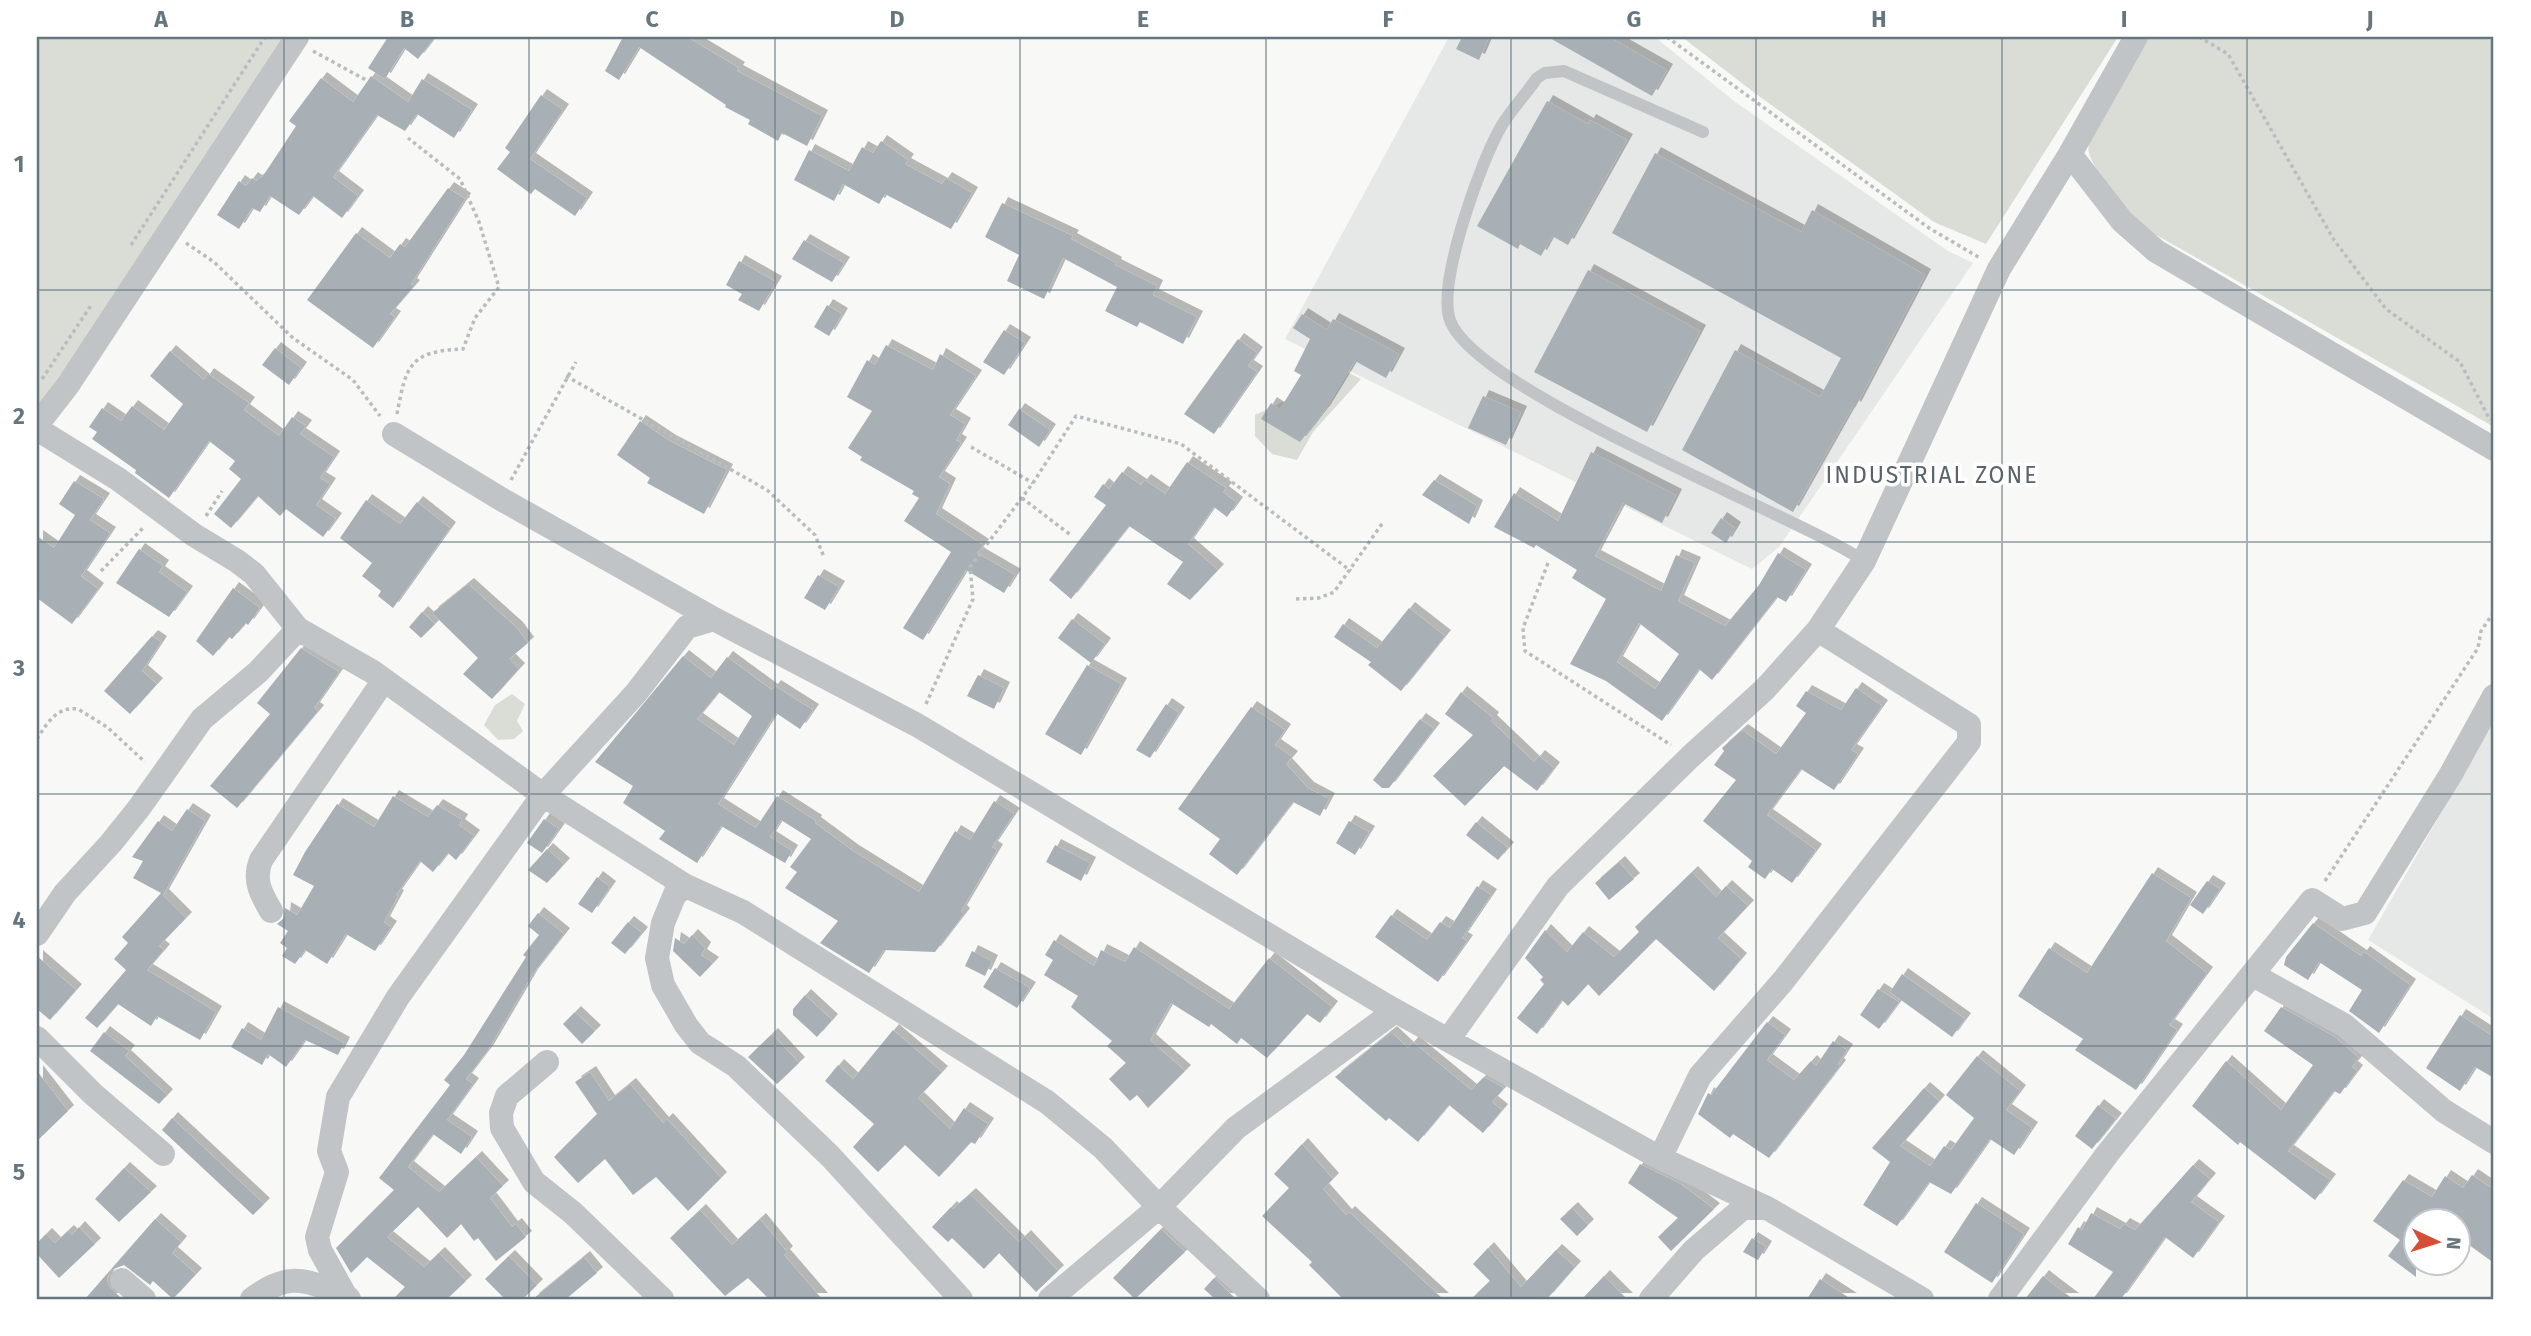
<svg xmlns="http://www.w3.org/2000/svg" width="2531" height="1336" viewBox="0 0 2531 1336" font-family="'Fira Sans',sans-serif">
<style>
.built{fill:#e6e8e7}
.green{fill:#d9ddd6}
.building{fill:#a8b0b5;fill-rule:evenodd;filter:url(#shadow)}
.lines{fill:none;stroke-linecap:round;stroke-linejoin:round}
.path{stroke:#babdbf;stroke-width:3.5;stroke-dasharray:3.5 3.5;stroke-linecap:butt}
.service{stroke:#c0c4c7;stroke-width:12}
.minor{stroke:#c0c4c7;stroke-width:24}
.grid{fill:none;stroke:#66767f;stroke-width:2;stroke-opacity:0.55}
.labels{text-anchor:middle;stroke-width:7;stroke-linejoin:round;paint-order:stroke}
.quarter-label{font-size:23px;letter-spacing:2px;fill:#57646a;stroke:#fff}
.neatline{fill:none;stroke:#66767f;stroke-width:2.5}
.grid-label{font-size:23px;text-anchor:middle;font-weight:bold;fill:#66767f}
</style>
<defs>
<filter id="shadow"><feDropShadow dx="6" dy="-6" stdDeviation="0" flood-color="#0004"/></filter>
</defs>
<rect width="100%" height="100%" fill="#f8f8f6"/>
<!-- built -->
<path class="built" d="M1449 37H1655L1734 101 1948 251 1973 263 1779 547 1752 569 1285 339Z
M2494 721V1019L2368 940Z"/>
<!-- green -->
<path class="green" d="M37 37H297L37 415Z
M1682 37H2118L1986 244 1934 222 1756 94Z
M2145 37H2485L2494 42V427L2144 228C2130 212 2094 173 2089 153 2083 125 2130 62 2145 37Z
M1315 355 1361 379 1313 432 1297 460 1272 454 1255 436V415L1287 400Z
M512 694 525 704 517 721 523 731 514 739 498 740 484 725 495 705Z"/>
<!-- building -->
<path class="building" d="M388 37H435L418 59 404 48 385 79 368 68Z
M623 37H687L739 68 737 71 822 116 807 146 782 133 778 141 748 124 750 120 725 107 726 105 639 47 619 80 605 71Z
M1462 37H1489L1479 60 1456 49Z
M1548 37H1609L1667 70 1652 96Z
M371 76 408 102 422 79 472 110 454 138 417 114 405 131 377 115 333 177 358 196 342 218 313 196 299 215 270 196 260 212 252 208 239 229 217 215 239 181 246 186 252 178 256 181 263 176 296 126 289 121 321 78 353 102Z
M541 95 563 110 530 159 587 198 575 216 535 189 531 194 497 169 510 152 505 148Z
M1547 101 1588 124 1590 120 1627 140 1568 245 1552 236 1541 256 1520 244 1518 249 1477 226Z
M881 141 908 160 905 164 942 184 946 178 972 193 951 229 885 194 879 204 843 184 834 201 794 180 809 150 849 171 862 147 873 153Z
M1655 153 1801 232 1812 210 1925 275 1855 408 1853 406 1793 512 1682 450 1735 350 1820 397 1841 358 1612 233Z
M448 188 465 199 411 284 414 286 390 314 395 317 373 348 307 300 356 233 390 258 400 244 405 247Z
M1002 203 1073 236 1071 239 1116 263 1115 265 1157 286 1153 295 1197 317 1183 344 1140 322 1137 327 1105 311 1117 287 1063 258 1044 299 1007 281 1019 255 985 237Z
M804 240 844 263 832 282 792 259Z
M739 261 776 282 759 311 738 300 742 294 726 285Z
M1588 270 1700 331 1647 432 1534 372Z
M827 305 842 314 829 336 814 327Z
M1302 314 1327 330 1333 319 1399 354 1386 378 1355 361 1325 410 1300 442 1261 419 1271 403 1280 409 1301 375 1294 371 1310 339 1293 328Z
M1004 330 1025 343 1004 375 983 362Z
M1238 339 1257 353 1248 366 1257 372 1214 434 1184 414Z
M886 345 933 370 940 354 976 376 950 415 965 424 956 440 961 443 939 477 950 484 936 514 983 545 977 553 1015 575 1004 593 966 570 923 640 903 628 951 552 904 521 919 498 912 494 914 491 860 460 862 457 848 448 872 411 847 397 867 360 875 365Z
M275 348 301 368 289 385 262 365Z
M170 351 204 380 208 374 249 403 244 410 279 436 292 417 306 426 300 434 334 457 320 478 330 484 316 505 336 519 323 537 286 509 280 516 258 496 231 528 214 514 241 479 229 469 235 461 209 441 169 498 135 473 136 470 92 439 97 432 89 427 102 408 121 421 132 406 164 430 183 404 150 376Z
M1483 396 1521 412 1506 445 1468 428Z
M1019 409 1050 430 1039 447 1008 425Z
M640 421 670 441 727 470 704 514 647 483 650 478 617 455Z
M1591 452 1676 495 1662 523 1623 503 1595 556 1661 591 1676 555 1695 563 1678 601 1725 626 1759 585 1778 553 1806 570 1786 602 1777 597 1712 680 1699 669 1662 721 1606 681 1570 664 1606 599 1572 578 1577 570 1536 545 1534 548 1494 527 1514 493 1558 521ZM1639 623 1679 654 1655 689 1617 662Z
M1187 462 1226 488 1223 492 1237 503 1227 517 1214 507 1188 544 1218 570 1190 600 1167 584 1183 562 1129 526 1071 599 1049 580 1106 505 1094 497 1103 484 1109 489 1122 472 1141 485 1145 480 1165 494Z
M1434 480 1477 506 1469 524 1422 495Z
M74 481 104 499 90 520 110 533 81 576 98 589 72 624 37 598V536L54 548 75 515 59 504Z
M366 500 400 524 417 502 450 528 393 608 378 596 381 591 362 576 372 563 340 538Z
M1721 518 1735 528 1726 543 1711 533Z
M139 549 163 566 159 572 187 592 169 617 116 583Z
M818 575 839 587 825 610 804 598Z
M468 584 517 628 528 643 509 659 519 669 492 699 463 674 478 658 432 613Z
M233 588 260 608 248 625 246 623 232 639 229 637 213 656 196 641Z
M1409 608 1445 636 1401 691 1368 665 1371 662 1334 637 1343 624 1377 648Z
M422 612 435 624 421 638 409 627Z
M1072 619 1105 644 1091 663 1058 638Z
M152 636 161 642 142 671 157 684 130 714 104 691Z
M301 648 339 672 314 708 318 711 237 808 210 786 270 714 257 703Z
M683 656 711 678 727 657 772 690 775 686 813 710 800 729 776 713 718 804 756 828 777 796 816 821 815 823 853 851 919 892 955 831 970 840 994 801 1014 814 992 847 997 850 961 911 964 914 935 952 884 950 869 973 820 943 838 921 785 888 797 872 790 867 811 839 781 820 770 837 792 851 785 863 721 826 697 863 659 839 665 831 623 803 633 786 595 762ZM719 692 752 716 734 745 697 719Z
M1087 665 1121 684 1081 755 1045 734Z
M978 675 1004 688 994 709 967 696Z
M1856 688 1882 706 1851 750 1858 754 1834 790 1801 769 1767 815 1816 850 1792 883 1772 869 1765 879 1748 867 1752 861 1703 821 1736 780 1714 765 1724 751 1722 748 1742 730 1776 754 1806 713 1796 706 1806 691 1841 710Z
M1461 692 1493 718 1491 721 1534 762 1539 756 1554 768 1537 791 1504 766 1465 806 1433 776 1473 735 1445 714Z
M1166 704 1179 713 1150 758 1136 750Z
M1251 707 1285 730 1275 745 1292 757 1286 764 1308 788 1329 799 1320 816 1293 802 1237 875 1209 854 1220 839 1178 809Z
M1420 719 1434 729 1389 788H1382L1373 780Z
M393 796 428 817 437 805 462 820 459 825 474 836 456 860 448 853 433 872 420 861 396 895 398 896 384 922 391 927 375 951 346 934 327 964 305 950 295 964 282 956 287 948 280 943 288 931 277 924 284 918 285 908 297 915 314 886 293 875 305 852 337 804 374 827Z
M187 809 205 821 163 895 186 918 159 946 164 950 147 970 216 1012 200 1040 157 1016 151 1026 118 1004 97 1028 85 1018 126 970 114 959 128 943 122 937 161 893 133 878 143 861 132 857 158 821 172 831Z
M544 819 559 829 542 853 527 843Z
M1349 821 1369 832 1355 855 1336 843Z
M1476 822 1508 848 1498 860 1466 835Z
M1055 845 1090 863 1081 881 1046 862Z
M547 849 564 864 547 883 528 870Z
M1619 862 1634 879 1609 900 1595 883Z
M1692 872 1716 897 1726 886 1748 906 1718 938 1741 959 1714 991 1656 939 1599 996 1588 984 1568 1006 1562 1000 1537 1034 1517 1018 1544 984 1540 980 1543 977 1525 958 1545 930 1567 952 1583 932 1614 957 1639 932 1635 927Z
M2152 873 2191 898 2166 941 2207 973 2169 1025 2177 1030 2136 1090 2075 1050 2083 1039 2018 996 2049 948 2087 973Z
M597 877 610 887 592 913 578 904Z
M2207 881 2220 889 2203 914 2190 905Z
M1477 886 1491 895 1462 938 1467 941 1438 982 1375 937 1391 915 1427 940 1440 922 1450 928Z
M538 913 564 934 532 975 488 1050 466 1079 473 1084 447 1120 472 1137 461 1154 433 1134 408 1167 439 1192 476 1157 503 1186 490 1198 512 1227 516 1224 526 1237 496 1261 478 1238 474 1241 461 1224 447 1238 418 1207 387 1237 424 1267 439 1253 466 1281 447 1299H393L405 1287 367 1257 351 1273 336 1248 394 1190 379 1178 450 1085 444 1080 464 1055 526 957 523 955 539 935 528 926Z
M628 922 642 933 625 954 611 943Z
M2313 923 2361 956 2364 952 2410 985 2379 1033 2349 1011 2362 990 2319 962 2308 980 2284 965 2286 957Z
M692 935 705 948 701 955 713 963 700 977 673 951 675 938 684 944Z
M1054 940 1094 966 1101 950 1125 962 1134 947 1229 1009 1269 958 1332 1007 1320 1023 1307 1014 1267 1058 1241 1038 1237 1044 1211 1024 1209 1027 1171 1003 1150 1040 1185 1071 1148 1108 1137 1095 1130 1101 1109 1079 1126 1063 1107 1046 1112 1041 1071 1007 1078 996 1044 975 1053 960 1045 955Z
M972 951 992 961 985 976 965 966Z
M37 956 76 990 50 1020 37 1009Z
M995 968 1030 988 1017 1008 983 987Z
M1902 974 1965 1019 1952 1037 1890 992Z
M1878 989 1899 1002 1879 1029 1860 1015Z
M805 995 832 1020 817 1037 793 1015V1009Z
M278 1007 344 1043 338 1055 305 1040 286 1067 268 1054 262 1065 231 1047 242 1028 261 1040Z
M2281 1007 2335 1037 2359 1058 2352 1067 2357 1071 2340 1094 2334 1091 2288 1151 2330 1180 2315 1200 2240 1142 2238 1145 2192 1106 2226 1061 2281 1110 2313 1065 2264 1031Z
M575 1012 595 1031 582 1044 563 1024Z
M2460 1015 2494 1037V1078L2475 1067 2460 1091 2426 1068Z
M1767 1022 1785 1035 1767 1060 1794 1080 1811 1061 1816 1066 1833 1041 1847 1050 1838 1064 1840 1066 1769 1158 1733 1134 1730 1138 1698 1114 1708 1093 1711 1095Z
M893 1030 942 1072 918 1098 950 1129 964 1108 988 1124 975 1144 971 1142 939 1177 905 1145 878 1172 853 1147 874 1124 825 1081 838 1065 853 1079Z
M104 1032 129 1051 125 1056 167 1095 159 1104 90 1051Z
M1391 1032 1408 1048 1413 1042 1471 1090 1484 1077 1504 1088 1492 1102 1502 1110 1483 1133 1449 1105 1418 1142 1389 1118 1386 1121 1335 1077Z
M772 1034 799 1063 777 1084 748 1057Z
M1977 1056 2020 1091 2006 1110 2032 1128 2014 1155 1990 1139 1951 1194 1929 1182 1897 1226 1863 1205 1890 1162 1872 1148 1924 1088 1939 1101 1900 1146 1930 1166 1944 1146 1951 1150 1974 1118 1946 1095Z
M37 1071 68 1111 37 1141Z
M590 1072 609 1101 630 1084 663 1123 667 1119 721 1178 688 1211 656 1177 633 1195 605 1159 578 1183 554 1157 597 1114 575 1082Z
M2098 1105 2116 1119 2092 1149 2075 1136Z
M172 1118 264 1204 253 1215 162 1130Z
M1302 1144 1333 1179 1323 1189 1346 1215 1349 1212 1443 1299H1343L1309 1265 1312 1262 1262 1216 1289 1188 1274 1174Z
M1640 1164 1681 1184 1714 1209 1671 1251 1658 1237 1678 1218 1628 1183Z
M2193 1165 2210 1179 2191 1202 2219 1222 2193 1258 2165 1237 2121 1299H2093L2113 1272 2068 1244 2078 1227 2082 1230 2091 1213 2120 1229 2124 1224 2135 1230Z
M124 1168 151 1192 119 1222 95 1199Z
M2472 1175 2494 1190V1263L2458 1237V1221H2416V1277L2388 1256 2400 1240 2373 1221 2403 1180 2432 1197 2445 1176 2463 1188Z
M970 1194 1019 1242 1025 1236 1058 1271 1036 1292 999 1253 984 1269 952 1238 948 1242 932 1227 951 1207 953 1209Z
M1976 1203 2024 1234 1992 1283 1944 1252Z
M1572 1208 1588 1225 1577 1236 1560 1219Z
M700 1210 732 1245 760 1219 787 1252 784 1255 822 1299H769L748 1278 725 1296 670 1238Z
M155 1219 181 1242 172 1253 196 1274 173 1299 153 1281 150 1285 124 1265 111 1270 107 1278 108 1285 122 1299H85Z
M79 1227 95 1244 59 1278 37 1254V1243L46 1234 55 1243 68 1231 72 1235Z
M1161 1229 1185 1252 1135 1299 1113 1278Z
M1752 1238 1766 1247 1758 1260 1743 1252Z
M1488 1248 1521 1287 1556 1250 1575 1267 1547 1299H1471L1490 1281 1473 1264Z
M509 1256 537 1285 523 1299H505L485 1279Z
M584 1257 597 1273 566 1299H533Z
M1604 1276 1627 1299H1582Z
M2043 1276 2053 1284 2073 1299H2025Z
M1214 1278 1236 1299H1215L1204 1289Z
M1820 1279 1851 1299H1807Z"/>
<g class="lines">
<!-- path -->
<path class="path" d="M1667 37 1929 228 1980 258
M2199 37 2228 54 2334 240 2386 309 2460 362 2490 420
M313 51 366 80
M186 243 214 262 293 338 353 380 380 416
M131 245 265 37
M566 376 767 490 815 535 824 557
M42 379 92 304
M397 414C406 366 409 351 463 349L475 318 499 287 479 222 460 179 408 138
M971 447 1033 483
M511 480 576 362
M1022 498 1072 536
M206 516 222 491
M1548 563 1523 628 1525 651 1671 745
M101 571 144 527
M1296 599 1319 598 1334 592 1384 521
M926 704 973 599 970 567 1033 483 1076 416 1181 444 1351 571
M37 739C47 723 57 706 78 709L107 727 145 762
M2325 881 2478 648 2481 631 2494 612"/>
<!-- service -->
<path class="service" d="M1703 132 1564 71 1545 73 1537 78C1526 94 1512 109 1502 125 1481 160 1439 278 1449 317 1467 389 1791 512 1864 561"/>
<!-- minor -->
<path class="minor" d="M2070 154 2122 221 2156 251 2494 449
M37 425 68 385 297 37
M37 429 118 479 194 535 237 561 254 574 298 629 373 672 543 795 686 886 743 912 1047 1102 1103 1148 1159 1207 1258 1299
M394 434 501 499 714 619 917 725 1387 1006 1660 1158 1767 1208 1922 1299
M686 886 675 894 663 923 657 958 663 985 686 1025 700 1043 736 1066 830 1156 961 1299
M271 911C261 894 253 880 261 860L384 680
M37 934 65 893 111 843 139 808 202 719 258 672 298 629
M2253 975 2344 1025 2444 1111 2494 1142
M37 1038 93 1094 163 1154
M1448 1040 1558 886 1690 757 1765 689 1818 630 1864 561 1999 269 2070 154 2136 37
M547 1062 507 1096 501 1113 502 1128 534 1182 573 1213 662 1299
M1660 1158 1700 1076 1783 981 1969 742V725L1818 630
M122 1280 144 1299
M345 1295 320 1250 317 1237 337 1172 329 1151 338 1097 398 997 543 795 636 693 687 627 714 619
M252 1299C289 1271 305 1280 345 1295L349 1299
M1050 1299 1159 1207 1236 1128 1395 1011
M1651 1299 1694 1250 1743 1208H1767
M2000 1299 2108 1153 2312 900 2342 919 2365 913 2451 774 2494 696"/>
</g>
<!-- grid -->
<path class="grid" d="M284 37V1299M529 37V1299M775 37V1299M1020 37V1299M1266 37V1299M1511 37V1299M1756 37V1299M2002 37V1299M2247 37V1299M37 290H2494M37 542H2494M37 794H2494M37 1046H2494"/>
<g class="labels">
<!-- quarter labels -->
<g class="quarter-label">
<text x="1932" y="483">INDUSTRIAL ZONE</text>
</g>
</g>
<!-- border -->
<rect width="2531" height="1336" fill="none" stroke="#ffffff" stroke-width="77"/>
<!-- north arrow -->
<g transform="translate(2437 1242) rotate(94)"><circle r="33" fill="#ffffff" stroke="#c2c8cc" stroke-width="2"/>
<path d="M0-5L12 26L0 18L-12 26Z" fill="#d64e38"/>
<text y="-10" font-size="19" font-weight="bold" text-anchor="middle" fill="#66767f">N</text>
</g>
<rect x="38" y="38" width="2454" height="1260" class="neatline"/>
<g class="grid-label">
<text x="161" y="27">A</text>
<text x="407" y="27">B</text>
<text x="652" y="27">C</text>
<text x="897" y="27">D</text>
<text x="1143" y="27">E</text>
<text x="1388" y="27">F</text>
<text x="1634" y="27">G</text>
<text x="1879" y="27">H</text>
<text x="2124" y="27">I</text>
<text x="2370" y="27">J</text>
<text x="19" y="172">1</text>
<text x="19" y="424">2</text>
<text x="19" y="676">3</text>
<text x="19" y="928">4</text>
<text x="19" y="1180">5</text>
</g>
</svg>
